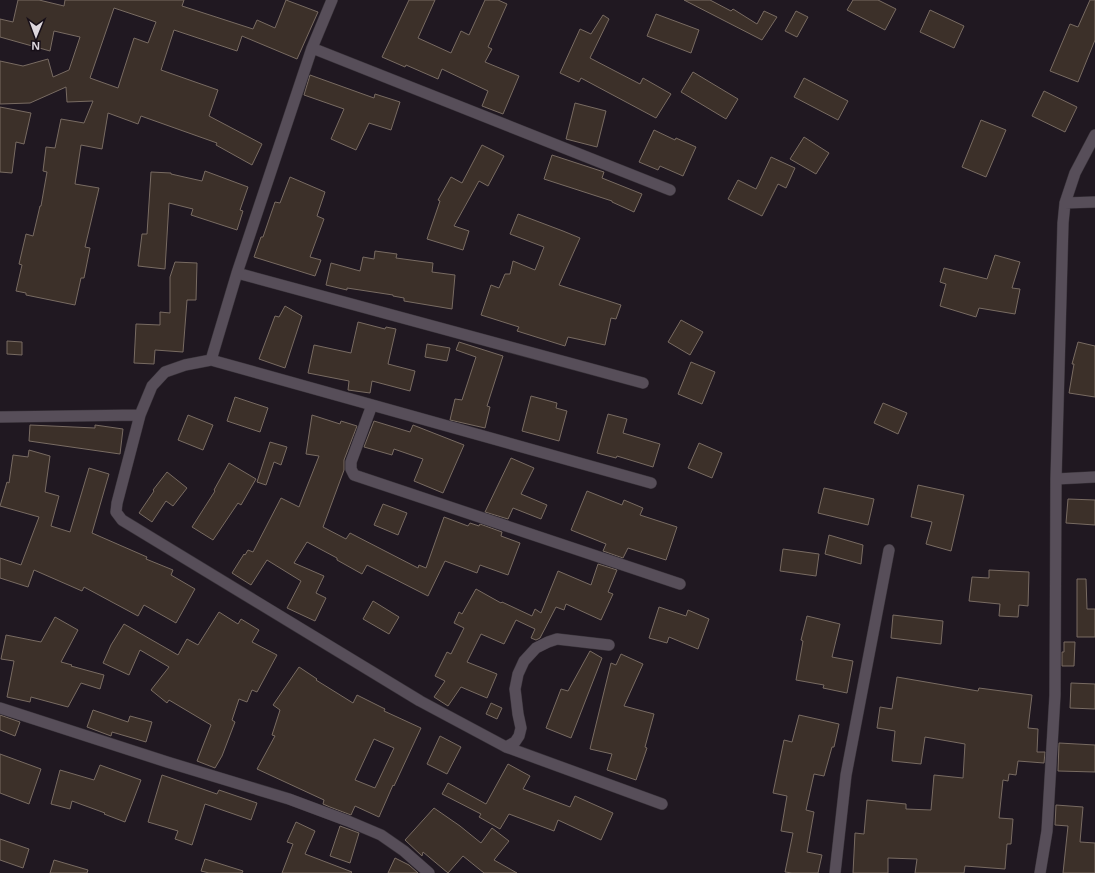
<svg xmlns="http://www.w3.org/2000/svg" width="1095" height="873" viewBox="0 0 1095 873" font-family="'Open Sans',sans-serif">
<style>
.building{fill:#3c3029;stroke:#786b62;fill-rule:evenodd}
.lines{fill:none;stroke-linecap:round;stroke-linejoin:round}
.minor-casing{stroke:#383239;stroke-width:12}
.minor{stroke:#574e59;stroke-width:11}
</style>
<rect width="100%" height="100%" fill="#201821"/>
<!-- building -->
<path class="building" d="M18 0H39L64 6 65 0H184L182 6 253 29 257 20 275 28 286 0 318 12 297 59 242 36 237 51 174 30 161 70 218 90 209 116 262 144 252 165 216 145 217 143 141 116 138 124 108 113 102 149 81 145 75 184 99 188 85 247 90 248 84 278H81L75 305 26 295V293L16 291 22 265 19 264 26 234 33 236 40 206H41L47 172 43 171 46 147 55 148 61 119 84 123 93 101 67 102 66 87 30 103 0 104V61L23 66 48 59 53 77 69 70 80 37 54 31 50 51 0 37V19L13 22ZM114 8 156 22 148 43 134 38 118 88 90 78Z
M409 0H435L418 38 451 53 461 31 469 35 485 0H498L507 4 488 47 492 49 485 62 519 76 503 114 482 106 488 91 442 69 438 79 406 65 405 67 382 57Z
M684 0H710L731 11 733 9 757 24 764 11 777 17 762 40Z
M853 0H878L896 9 885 30 847 10Z
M1090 0H1095V40L1078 82 1050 71 1070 24 1078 27Z
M930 10 964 26 954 48 920 32Z
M796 11 808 17 797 37 785 31Z
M656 14 699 30 691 53 647 36Z
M603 15 609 19 590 58 640 84 643 78 671 94 656 118 581 78 579 82 560 73 580 29 591 34Z
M693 72 738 99 726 119 681 92Z
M310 75 374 98 375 94 400 102 391 130 369 123 356 150 331 139 344 109 304 95Z
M804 78 848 101 838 120 794 97Z
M1044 91 1077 107 1065 132 1032 116Z
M575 103 606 111 597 147 566 139Z
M0 107 31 113 24 144 16 142 12 173 0 172Z
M981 120 1006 130 986 177 962 167Z
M654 130 675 140 676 138 696 147 683 176 660 166 658 170 639 162Z
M804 137 829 153 816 174 790 159Z
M482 145 504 156 488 186 479 181 454 226 469 231 463 250 427 239 440 201 438 200 451 177 462 183Z
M552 155 604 172 602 178 642 194 634 212 612 202V201L544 179Z
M771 157 795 168 786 188 778 184 762 216 728 199 738 180 756 189Z
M205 171 248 187 240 210 243 211 237 230 191 215 193 209 169 203 165 269 138 266 142 234H147L151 172 171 173V174L202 181Z
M290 177 325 192 317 216 324 219 310 257 321 260 315 276 254 257 261 237H263L275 202 280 203Z
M518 214 563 231 580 238 559 285 621 305 616 319 611 318 605 345 568 337 565 346 517 331 519 327 481 315 491 285 499 288 505 274H510L513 261 535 270 544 247 510 234Z
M375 251 397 254 396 258 433 263 432 272 455 275 452 309 404 301V298L393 296V295L347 288V290L326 285 331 263 360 271 363 257 374 259Z
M995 255 1020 262 1012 288 1020 289 1015 314 979 308 976 317 940 306 946 284 940 282 944 268 987 279Z
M175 262 197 263 196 300H187L183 352 155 350 154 364 134 363 136 324 160 325V312L170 313V277Z
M285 306 302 316 285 368 259 359 275 316 279 317Z
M681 320 703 332 690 355 668 342Z
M358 322 385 329 386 327 396 329 388 364 415 371 410 391 372 381 370 393 348 390 349 381 308 373 314 345 351 353Z
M7 341 22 342V355L7 354Z
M459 342 503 356 487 406 490 407 485 428 450 420 455 399 462 400 476 357 456 350Z
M1078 342 1095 346V397L1069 393 1074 364H1072Z
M427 344 450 348 447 361 425 357Z
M691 362 715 372 702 404 678 394Z
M531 396 557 403 556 408 567 411 559 441 522 431Z
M235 397 268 408 260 432 227 421Z
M883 403 907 413 898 434 874 423Z
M608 414 627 419 623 433 660 444 653 467 617 456 616 458 597 453Z
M188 415 213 425 203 450 178 440Z
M312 415 340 424 341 421 357 426 344 460V470L323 527 346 539 350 533 418 568 419 565 426 568 444 517 468 526 470 523 479 526 480 524 502 532 501 536 520 543 508 575 480 565 477 573 445 561 428 596 367 565 362 574 337 560V558L307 542 294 563 324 576 316 593 326 598 315 621 287 608 301 581 267 560 251 585 232 573 244 554 245 555 248 550 253 552 281 498 299 507 319 456 306 454Z
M374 421 410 432 413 425 464 445 443 493 414 481 423 459 394 449 392 455 364 447Z
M30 425 95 428V425L123 429 120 454 29 441Z
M270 442 287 447 281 465 274 462 266 485 257 482Z
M699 443 722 453 712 478 688 468Z
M29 450 50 456 45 492 59 496 51 526 70 532 89 468 109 474 92 533 147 557 146 559 173 570 171 575 195 589 176 623 144 605 138 616 84 587 82 591 34 570 28 587 0 578V558L21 565 39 517 0 506 7 482 9 483 13 455 28 457Z
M511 458 534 468 521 494 547 505 541 519 513 508 508 519 485 512Z
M229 463 256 479 241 505 238 503 213 540 192 527 215 491 214 490Z
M167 472 187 488 173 506 166 501 152 522 139 513 154 491 153 490Z
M918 485 964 495 951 551 926 544 932 522 911 517Z
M824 488 874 499 868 525 818 513Z
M587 491 622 505 624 500 643 508 640 515 677 527 666 560 628 548 623 558 603 551 606 544 571 530Z
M1068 499 1095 500V525L1066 523Z
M383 504 407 513 398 535 374 525Z
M829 535 863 545 861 564 825 554Z
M783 549 819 554 816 576 780 571Z
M598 564 617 570 608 592 613 594 601 620 566 604 564 610 556 607 540 638 536 640 531 638 535 629 516 620 504 644 481 634 467 662 497 674 487 698 461 687 448 706 434 697 445 681 435 676 447 652 451 654 464 628 454 623 459 612 462 614 476 589 501 603 502 602 532 616 535 609 541 613 558 571 591 585Z
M989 570 1029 572 1028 606 1019 605 1018 617 999 616 1000 604 969 601 972 577 989 578Z
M1077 579H1086L1087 609H1095V637H1077Z
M373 601 399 617 389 634 363 619Z
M659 607 686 616 688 610 709 619 698 649 669 637 667 643 649 638Z
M219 612 238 624 241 619 259 630 252 642 277 655 257 692 252 690 247 702 239 699 232 720 235 722 222 756 215 768 197 761 211 725 169 700 167 703 151 690 169 667 140 650 129 675 103 663 111 645 124 624 178 655 187 639 198 645Z
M893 615 943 621 941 644 891 638Z
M807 616 840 624 832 657 853 661 847 693 823 688 824 685 796 680 803 641 801 640Z
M55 617 78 630 61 662 72 665 71 666 104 675 100 689 81 683 68 707 31 697 30 702 7 697 14 661 1 659 6 635 41 642Z
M1064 642H1075L1074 666H1062V652H1064Z
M590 651 602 658 571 738 546 728 561 689 568 691Z
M621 654 643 664 624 706 654 714 645 747 647 748 636 780 607 770 612 754 590 749 611 663 616 665Z
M299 667 317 679 316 680 353 703 357 695 385 709 384 711 421 728 394 786 393 785 379 817 355 806 351 815 330 807 323 804 324 800 257 769 275 736 272 735 280 710 273 705ZM374 739 394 748 375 788 355 780Z
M897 677 978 691 979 688 1032 695 1028 728 1038 729 1037 752H1045L1044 763 1018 761 1016 775 1009 774 1008 781 1003 780 999 818 1013 819 1011 844H1007L1005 869 965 866 964 873H915L917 859 888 858V873H853L855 833 864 834 867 800 906 804V809L931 810 934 775 963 778 965 744 925 737 921 764 892 761 895 731 877 728 880 707 892 709Z
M1071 683 1095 684V709L1070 708Z
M491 703 502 708 497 719 486 714Z
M93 710 128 722 130 716 152 722 146 742 112 732 111 736 87 727Z
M0 715 20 722 15 736 0 730Z
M799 715 839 724 834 747H832L824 776 814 774 806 810 814 812 807 852 822 855 818 873H792L785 872 793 833 781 831 787 796 773 793 784 740 792 742Z
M440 736 461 747 447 774 427 764Z
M1059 743 1095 745V772L1058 771Z
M0 754 41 769 29 804 0 793Z
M508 764 530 776 523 789 570 807 575 796 613 813 601 840 558 820 554 831 509 814 500 829 479 817 481 814 442 794 448 783 486 804Z
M100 765 141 780 125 822 104 814 105 813 72 801 70 809 51 804 60 770 94 780Z
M162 775 217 794 219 790 257 803 251 820 205 804 192 845 175 839 178 831 148 822Z
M1056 805 1083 807 1080 842 1095 843V873H1063L1068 826 1055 825Z
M434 808 460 826 481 843 492 828 509 841 494 860 517 873H484L463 856 448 873 423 852 422 856 405 840Z
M296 822 315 831 305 854 352 872 351 873H282L293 844 287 842Z
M340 826 359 833 350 863 330 856Z
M0 839 29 849 23 868 0 860Z
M395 858 409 865 418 873H388Z
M205 859 243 871 242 873H209L201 871Z
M54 860 88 870 87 873H50Z"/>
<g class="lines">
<defs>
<path id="minor" d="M312 48 670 190
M1065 203 1095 202
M237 273 643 383
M211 360 237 273 312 48 332 0
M372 405 351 462V469L354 475 680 584
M0 417 140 415
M1056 479 1095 477
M651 483 211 360 185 365 165 372 152 386 140 415 117 503 116 512 122 520 420 701 506 747 662 804
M0 708 167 762 289 799 348 821 381 835 404 851 429 873
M506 747 515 742 519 736 521 728 518 714 515 689 518 674 524 661 536 648 548 642 557 639 609 645
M835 873 846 775 889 550
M1040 873 1047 831 1055 695 1056 479 1063 223 1065 203 1075 173 1095 135"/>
</defs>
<!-- minor casing -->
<use href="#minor" class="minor-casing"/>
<!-- minor -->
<use href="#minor" class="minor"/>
</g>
<!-- north arrow -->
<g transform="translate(36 36) rotate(181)" stroke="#170f18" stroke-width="3" paint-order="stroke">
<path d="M0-3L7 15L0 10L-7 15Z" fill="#ddd7dd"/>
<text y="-6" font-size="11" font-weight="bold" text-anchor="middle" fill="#ddd7dd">N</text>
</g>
</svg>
